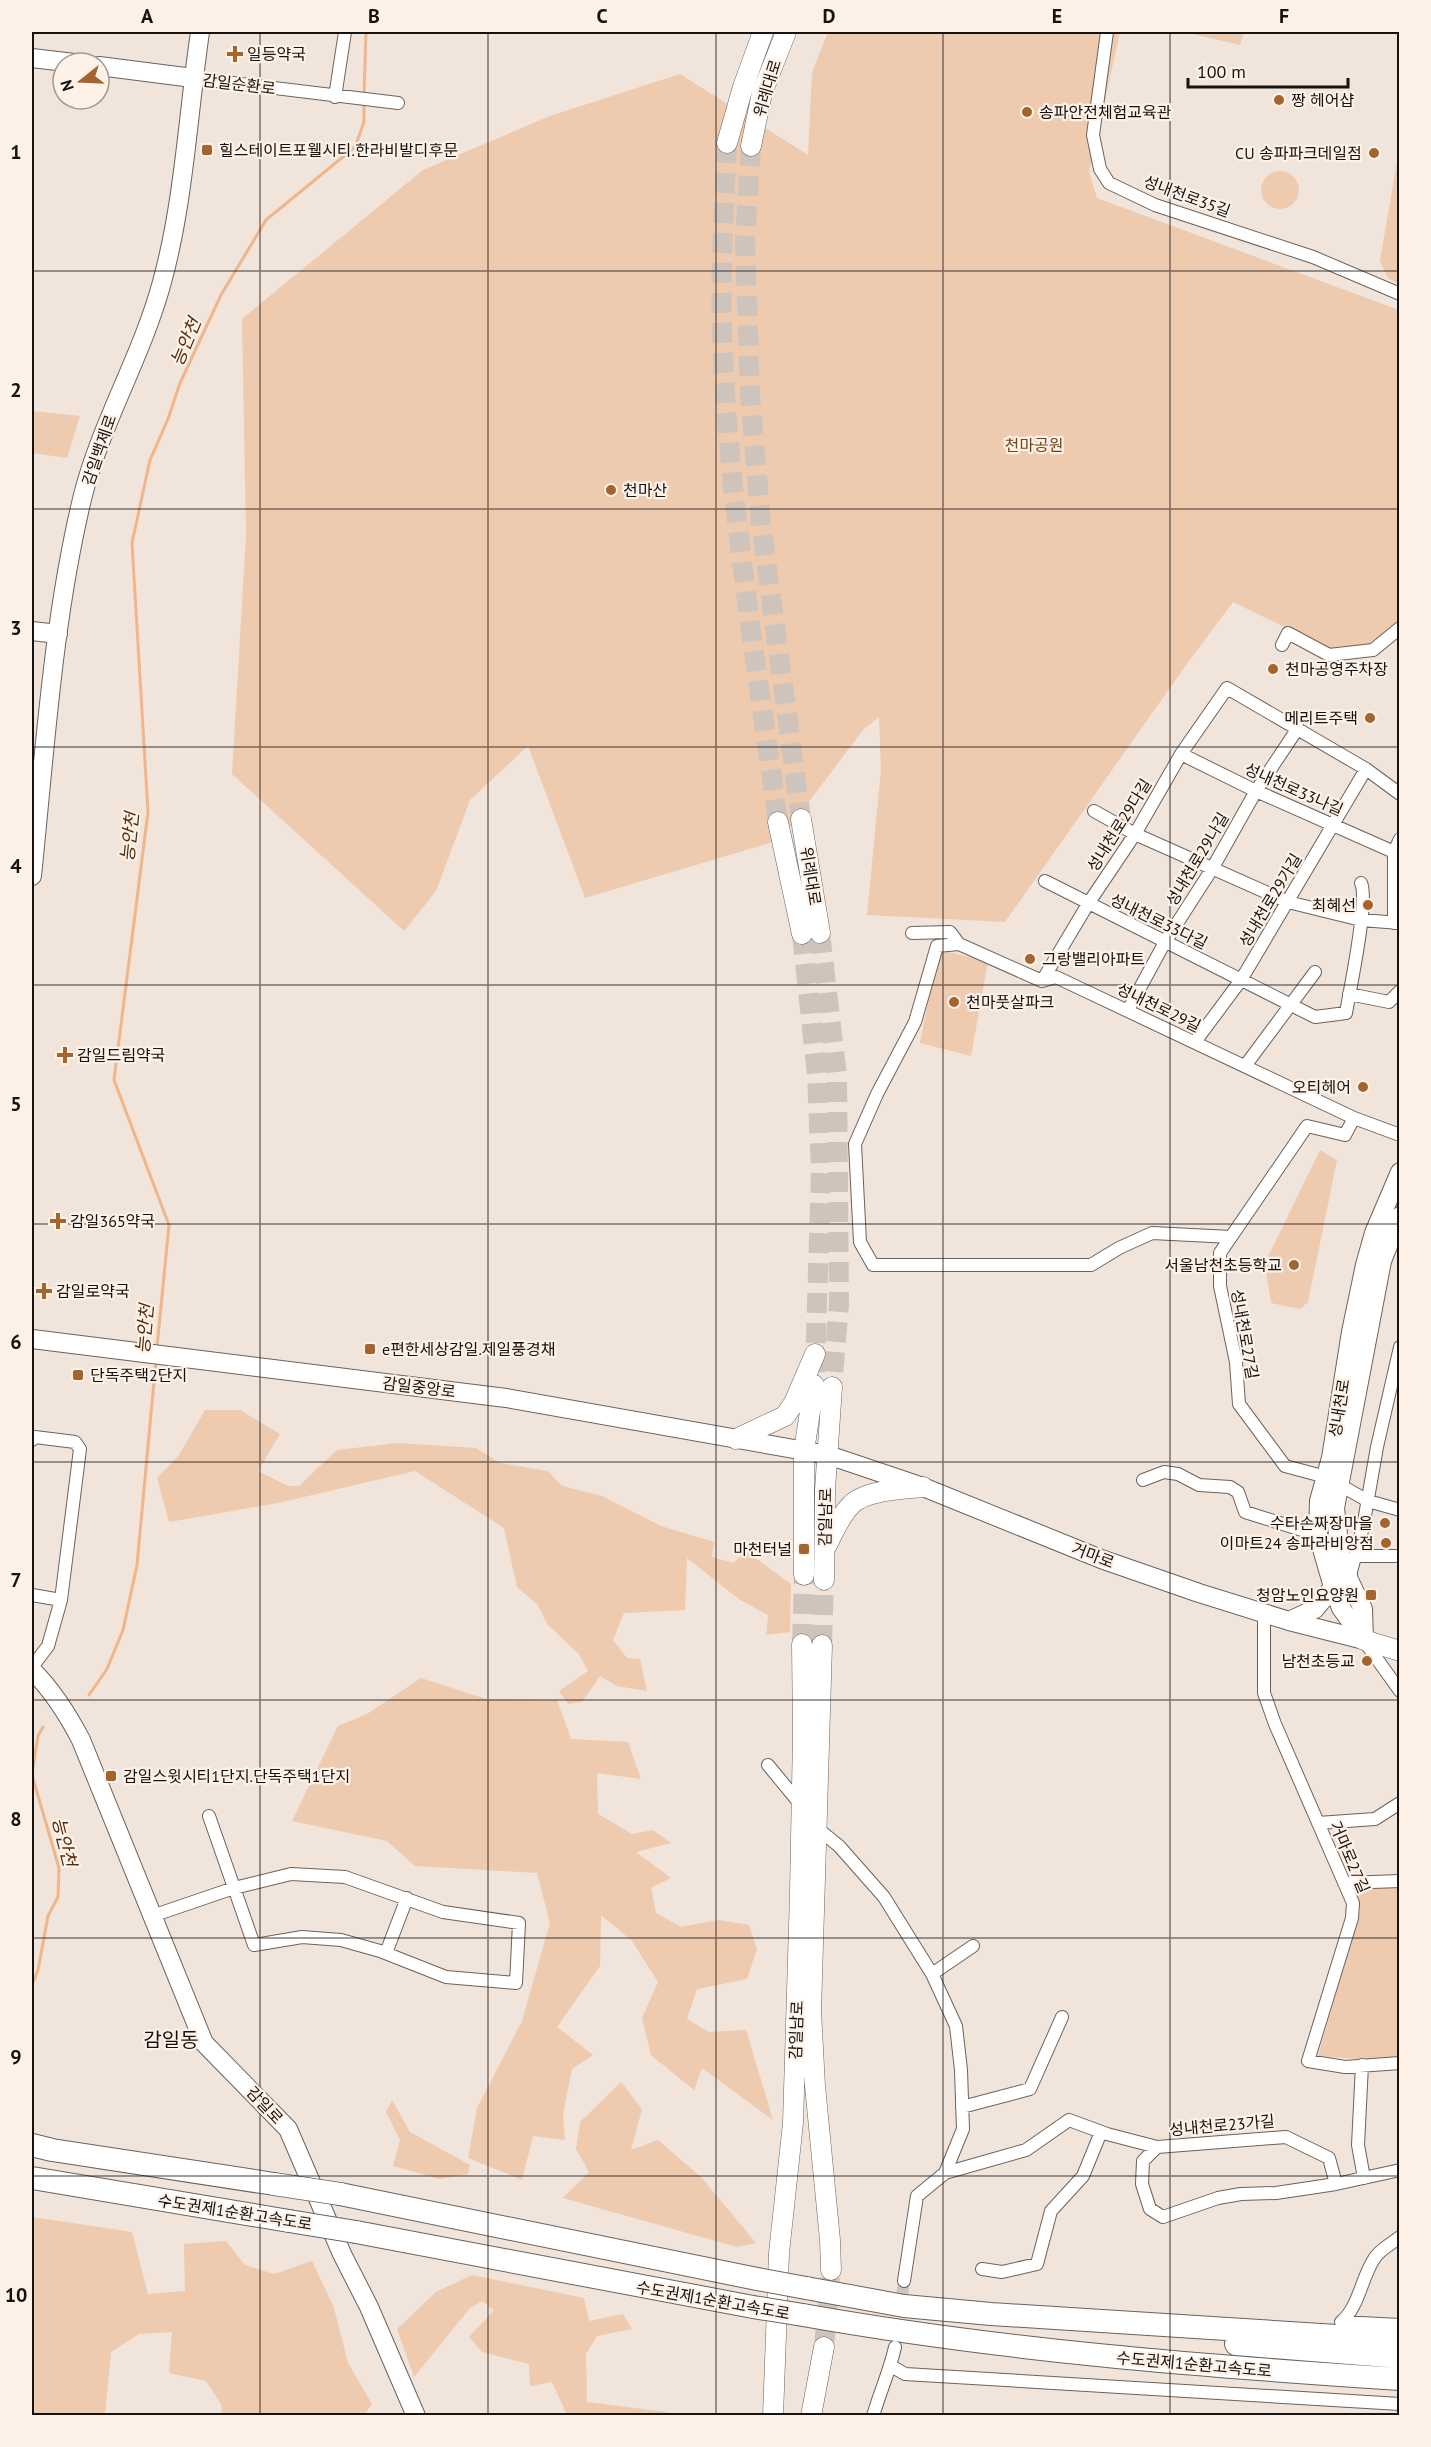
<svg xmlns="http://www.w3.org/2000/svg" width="1431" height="2447" viewBox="0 0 1431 2447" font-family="'PT Sans','Noto Sans KR',sans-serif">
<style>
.green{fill:#eecaaf}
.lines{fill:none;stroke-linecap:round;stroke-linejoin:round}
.stream{stroke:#f0b68a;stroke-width:3}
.street-tunnel{stroke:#cfc4bc;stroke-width:12;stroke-dasharray:12 6;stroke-linecap:butt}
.primary-tunnel{stroke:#cfc4bc;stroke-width:20;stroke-dasharray:20 10;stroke-linecap:butt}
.street-casing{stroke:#6c625a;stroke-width:14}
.secondary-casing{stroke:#6c625a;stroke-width:20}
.primary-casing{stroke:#6c625a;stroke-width:21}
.highway-casing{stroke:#6c625a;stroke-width:24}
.street{stroke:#fff;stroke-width:12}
.secondary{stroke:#fff;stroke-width:18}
.primary{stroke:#fff;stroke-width:20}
.highway{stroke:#fff;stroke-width:22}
.highway-bridge-casing{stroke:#6c625a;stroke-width:24;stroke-linecap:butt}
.highway-bridge{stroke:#fff;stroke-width:22}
.grid{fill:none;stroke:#16120f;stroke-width:1.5;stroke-opacity:0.55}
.poi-dot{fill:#a4642e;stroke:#fef1e8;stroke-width:2}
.labels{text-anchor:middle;stroke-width:4.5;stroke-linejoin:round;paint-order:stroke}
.poi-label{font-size:16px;fill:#16120f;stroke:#fef1e8;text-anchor:start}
.street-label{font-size:16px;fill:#16120f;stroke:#fef1e8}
.park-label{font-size:16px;fill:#774210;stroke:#fef1e8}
.water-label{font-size:18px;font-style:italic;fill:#502b09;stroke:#fef1e8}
.quarter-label{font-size:20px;fill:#16120f;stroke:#fef1e8}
.neatline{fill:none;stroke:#16120f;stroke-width:2}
.grid-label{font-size:20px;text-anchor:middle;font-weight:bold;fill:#16120f}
</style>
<rect width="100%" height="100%" fill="#f0e4db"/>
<!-- green -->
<path class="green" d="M828 32H1120L1089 172 1097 198 1399 310V624L1373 645 1332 650 1233 602 1186 665 1005 922 867 915 881 770 879 717 863 730 780 840 585 898 528 746 470 800 436 891 404 931 232 774 246 535 242 319 423 170 550 116 680 74 808 155 812 73Z
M1184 32H1244L1240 45Z
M1399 150V284L1388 278 1380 261Z
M1261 190a19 19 0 1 1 38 0a19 19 0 1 1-38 0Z
M32 411 80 416 67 458 32 453Z
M938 950 988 961 971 1056 920 1043Z
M1320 1150 1337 1160 1308 1302 1300 1309 1271 1303 1265 1263Z
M205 1410H240L280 1434 258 1471 288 1486H299L337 1450 398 1443 476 1448 500 1463 548 1471 562 1486 602 1496 661 1526 714 1542 712 1557 733 1563 747 1552 791 1584 790 1632 766 1635 768 1615 740 1600 687 1558 685 1610 624 1613 613 1640 627 1658 640 1659 647 1691 617 1686 600 1676 582 1702 568 1704 559 1691 588 1671 579 1654 548 1625 537 1604 517 1587 504 1528 415 1471 278 1503 169 1522 157 1478 179 1455Z
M421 1678 486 1699 557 1700 571 1739 628 1742 641 1779 597 1773 598 1814 632 1834 653 1830 671 1843 636 1852 671 1878 651 1888 656 1913 681 1927 718 1920 749 1925 757 1949 747 1979 697 1989 687 2019 709 2032 746 2030 773 2120 702 2068 694 2090 651 2055 642 2018 658 1982 632 1941 601 1915 600 1966 557 2027 593 2055 572 2069 563 2114 565 2140 533 2136 522 2180 468 2158 477 2108 522 2021 550 1923 537 1873 415 1866 387 1841 292 1821 338 1726 367 1714Z
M1357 1888H1399V2057L1359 2059 1318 2056 1360 1911Z
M621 2082 642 2109 631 2150 658 2140 701 2177 756 2243 737 2247 563 2198 589 2172 576 2149 580 2122Z
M392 2100 410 2132 470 2165 468 2174 439 2179 393 2166 400 2140 386 2112Z
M32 2217 132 2232 148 2294 185 2291 184 2244 226 2241 245 2265 274 2274 312 2261 334 2308 348 2363 372 2404 364 2415H222L221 2404 206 2381 169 2373 172 2332 139 2334 111 2352 105 2415H32Z
M472 2275 584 2298 589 2321 623 2314 632 2329 597 2336 586 2354 587 2402 667 2412V2415H567L552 2382 530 2386 529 2364 482 2352 469 2337 494 2310 482 2301 470 2308 414 2377 397 2329 436 2292Z"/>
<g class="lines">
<!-- stream -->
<path class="stream" d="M364 95 366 32
M157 1347 169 1225 114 1080 148 812 132 543 150 460 168 419 180 383 221 295 266 220 355 147 364 122V102
M89 1695 107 1669 123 1630 137 1565 156 1360
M32 1774 38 1736 43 1727
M32 1775 59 1868 58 1897 48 1916 38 1970 32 1985"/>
<!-- street-tunnel -->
<path class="street-tunnel" d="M897 2334 904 2281"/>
<!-- primary-tunnel -->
<path class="primary-tunnel" d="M727 143C724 207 720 270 722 334 728 498 756 660 778 822
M751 146 745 241 750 395 761 523 801 819
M820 933 837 1076 839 1304 832 1387
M802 934 817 1075 821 1171 815 1372
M802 1644 804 1575
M822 1645 824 1580
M824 2347 830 2278"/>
<defs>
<path id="street" d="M1107 32 1093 135 1100 169 1109 183 1155 205 1313 257 1400 294
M193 78 398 103
M335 97 345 32
M1282 645 1288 633 1329 655 1373 650 1400 628
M1181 754 1256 791 1394 852
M1094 811 1135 834 1288 902 1361 920 1400 923
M1045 881 1315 1017 1346 1013C1350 989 1369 900 1361 883
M1394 923V852L1400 839
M912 933 950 932 959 944 1042 981 1056 977 1354 1118 1400 1135
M959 944 937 946 915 1022 877 1094 855 1144 860 1242 873 1265H1091L1119 1248 1152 1233 1231 1237
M1042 981 1088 904 1135 834 1181 754 1227 688 1366 769 1400 794
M1349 994 1389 1002 1400 991
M1128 1010 1165 942 1212 869 1256 791 1298 728
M1195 1042 1241 980 1366 769
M1245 1066 1315 972
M1354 1118 1345 1135 1307 1126 1220 1253V1286L1236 1362 1239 1404 1285 1466 1326 1477 1368 1501 1400 1510
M32 1440 35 1437 75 1442 80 1449 61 1600 32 1595
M1143 1480 1164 1472 1178 1474 1199 1485 1230 1487 1238 1492 1245 1512 1318 1535
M1357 1556H1400
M1349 1579 1363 1527 1377 1447 1400 1347
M1264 1614V1693L1275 1724 1353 1903 1352 1918 1308 2061 1345 2067 1400 2063
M1364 1641 1400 1691
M32 1667 48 1646 61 1600
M768 1765 801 1805
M1318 1823 1375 1819 1400 1803
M818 1829 839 1846 884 1897 932 1974 956 2026 961 2070 963 2129 945 2173
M1344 1883 1400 1881
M152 1916 234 1888 291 1874 345 1877 443 1912 519 1923 516 1983 446 1977 380 1951 341 1940 302 1937 254 1945 209 1816
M386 1953 407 1898
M932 1974 973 1946
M1362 2065 1358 2145 1364 2178
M962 2107 1030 2089 1062 2017
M1336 2184 1400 2170
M1400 2237C1391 2244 1379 2250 1374 2259 1361 2279 1359 2307 1341 2322L1400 2325
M982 2269 1002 2272 1037 2264 1051 2211 1083 2176 1101 2132
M904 2281 917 2196 945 2173 1026 2150 1069 2120 1107 2134 1157 2147 1286 2137 1329 2158 1336 2184 1276 2193 1241 2194 1218 2198 1163 2217 1150 2209 1142 2184 1143 2161 1157 2147
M891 2366 905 2374 1400 2404
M873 2416C880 2392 890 2370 895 2347"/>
<path id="secondary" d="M32 58 74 63
M99 66 193 78
M32 631 58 634
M32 876C45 750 53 618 83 495 102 421 142 356 162 282 184 202 188 114 200 32
M32 1339 506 1398 828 1455 923 1487 1101 1559 1199 1593 1289 1621 1364 1640
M1289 1621 1315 1609 1333 1587
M1364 1640 1341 1608 1333 1587 1318 1535 1319 1501 1331 1458 1351 1332 1365 1265 1374 1233 1400 1172
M1364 1640 1363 1609 1349 1580 1340 1552 1335 1508 1382 1261 1400 1216
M32 1670C53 1691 67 1713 81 1740L204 2043 288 2129 342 2254 369 2307 416 2416"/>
<path id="primary" d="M727 143 743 87 763 32
M751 146 762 93 786 32
M801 819 820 933
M778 822 802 934
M736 1439 785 1416 794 1403 815 1354
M827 1545C834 1531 840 1516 851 1505 865 1490 904 1489 923 1487
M804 1575V1451L814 1385
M824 1580 825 1490 832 1387
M1364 1640 1400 1651
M822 1645 811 2011 815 2086 830 2240 831 2270
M773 2416 779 2253 793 2123 800 1893 803 1735 802 1644
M811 2416 824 2347"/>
<path id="highway" d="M32 2145 52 2150 274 2184
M32 2178 289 2221
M340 2194 757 2279
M356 2232 753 2307
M806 2288 904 2306 991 2314 1400 2340
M803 2315C1000 2350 1200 2366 1400 2379
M1236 2344 1400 2357"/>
</defs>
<!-- street casing -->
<use href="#street" class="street-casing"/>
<!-- secondary casing -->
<use href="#secondary" class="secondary-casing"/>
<!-- primary casing -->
<use href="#primary" class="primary-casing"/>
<!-- highway casing -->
<use href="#highway" class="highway-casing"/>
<!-- street -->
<use href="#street" class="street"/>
<!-- secondary -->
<use href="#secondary" class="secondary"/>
<!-- primary -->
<use href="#primary" class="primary"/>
<!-- highway -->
<use href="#highway" class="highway"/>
<defs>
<path id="highway-bridge" d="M274 2184 340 2194
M289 2221 356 2232
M757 2279 806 2288
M753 2307 803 2315"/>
</defs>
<!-- highway-bridge casing -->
<use href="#highway-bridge" class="highway-bridge-casing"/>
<!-- highway-bridge -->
<use href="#highway-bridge" class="highway-bridge"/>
</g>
<!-- grid -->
<path class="grid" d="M260 32V2416M488 32V2416M716 32V2416M943 32V2416M1170 32V2416M32 271H1400M32 509H1400M32 747H1400M32 985H1400M32 1224H1400M32 1462H1400M32 1700H1400M32 1938H1400M32 2176H1400"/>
<!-- markers -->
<g class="poi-dot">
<path d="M232 45h6v6h6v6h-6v6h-6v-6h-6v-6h6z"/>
<circle cx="1279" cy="100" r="6"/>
<circle cx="1027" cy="112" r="6"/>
<rect x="201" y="144" width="12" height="12" rx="3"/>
<circle cx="1374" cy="153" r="6"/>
<circle cx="611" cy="490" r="6"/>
<circle cx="1273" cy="669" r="6"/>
<circle cx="1370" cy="718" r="6"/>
<circle cx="1368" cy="905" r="6"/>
<circle cx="1030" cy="959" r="6"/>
<circle cx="954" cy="1002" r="6"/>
<path d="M62 1046h6v6h6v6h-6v6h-6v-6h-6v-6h6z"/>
<circle cx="1363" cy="1087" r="6"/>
<path d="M55 1212h6v6h6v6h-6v6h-6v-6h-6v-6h6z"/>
<circle cx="1294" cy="1265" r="6"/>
<path d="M41 1282h6v6h6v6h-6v6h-6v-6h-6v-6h6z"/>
<rect x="364" y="1343" width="12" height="12" rx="3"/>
<rect x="72" y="1369" width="12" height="12" rx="3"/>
<circle cx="1385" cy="1523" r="6"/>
<circle cx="1386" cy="1543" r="6"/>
<rect x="798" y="1543" width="12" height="12" rx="3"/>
<rect x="1365" y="1589" width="12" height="12" rx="3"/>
<circle cx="1367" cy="1661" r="6"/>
<rect x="105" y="1770" width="12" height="12" rx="3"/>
</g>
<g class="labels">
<!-- poi labels -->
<g class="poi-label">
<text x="247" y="60">일등약국</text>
<text x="1291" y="106">짱 헤어샵</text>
<text x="1039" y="118">송파안전체험교육관</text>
<text x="219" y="156">힐스테이트포웰시티.한라비발디후문</text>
<text x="1362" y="159" text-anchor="end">CU 송파파크데일점</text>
<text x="623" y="496">천마산</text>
<text x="1285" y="675">천마공영주차장</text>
<text x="1358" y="724" text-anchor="end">메리트주택</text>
<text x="1356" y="911" text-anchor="end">최혜선</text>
<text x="1042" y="965">그랑밸리아파트</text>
<text x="966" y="1008">천마풋살파크</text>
<text x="77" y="1061">감일드림약국</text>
<text x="1351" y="1093" text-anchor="end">오티헤어</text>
<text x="70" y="1227">감일365약국</text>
<text x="1282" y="1271" text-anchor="end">서울남천초등학교</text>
<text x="56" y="1297">감일로약국</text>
<text x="382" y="1355">e편한세상감일.제일풍경채</text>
<text x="90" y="1381">단독주택2단지</text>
<text x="1373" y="1529" text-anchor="end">수타손짜장마을</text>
<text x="1374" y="1549" text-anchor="end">이마트24 송파라비앙점</text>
<text x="792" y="1555" text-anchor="end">마천터널</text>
<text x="1359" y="1601" text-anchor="end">청암노인요양원</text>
<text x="1355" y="1667" text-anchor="end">남천초등교</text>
<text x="123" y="1782">감일스윗시티1단지.단독주택1단지</text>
</g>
<!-- street labels -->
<g class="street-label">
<text transform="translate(239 84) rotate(7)" y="6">감일순환로</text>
<text transform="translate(767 88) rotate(-73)" y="6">위례대로</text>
<text transform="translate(1187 196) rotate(20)" y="6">성내천로35길</text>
<text transform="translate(99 450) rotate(-71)" y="6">감일백제로</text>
<text transform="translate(1294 789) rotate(24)" y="6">성내천로33나길</text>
<text transform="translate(1119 825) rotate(-58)" y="6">성내천로29다길</text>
<text transform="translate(1197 859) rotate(-59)" y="6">성내천로29나길</text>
<text transform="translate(811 876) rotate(81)" y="6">위례대로</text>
<text transform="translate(1270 900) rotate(-59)" y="6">성내천로29가길</text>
<text transform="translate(1159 921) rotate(26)" y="6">성내천로33다길</text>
<text transform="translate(1159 1007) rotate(26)" y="6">성내천로29길</text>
<text transform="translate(1245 1334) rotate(80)" y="6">성내천로27길</text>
<text transform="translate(419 1387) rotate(7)" y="6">감일중앙로</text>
<text transform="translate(1339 1408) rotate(-81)" y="6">성내천로</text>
<text transform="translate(825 1517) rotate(-89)" y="6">감일남로</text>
<text transform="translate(1093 1555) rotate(21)" y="6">거마로</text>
<text transform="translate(1350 1857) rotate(67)" y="6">거마로27길</text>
<text transform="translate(796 2030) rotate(-88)" y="6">감일남로</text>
<text transform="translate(265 2105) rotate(47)" y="6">감일로</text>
<text transform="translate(1222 2125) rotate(-5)" y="6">성내천로23가길</text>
<text transform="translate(235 2212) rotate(9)" y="6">수도권제1순환고속도로</text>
<text transform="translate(713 2300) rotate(10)" y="6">수도권제1순환고속도로</text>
<text transform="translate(1194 2364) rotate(5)" y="6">수도권제1순환고속도로</text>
</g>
<!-- park labels -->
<g class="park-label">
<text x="1034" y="451">천마공원</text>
</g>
<!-- water labels -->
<g class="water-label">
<text transform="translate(186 342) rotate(-67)" y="6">능안천</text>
<text transform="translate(130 837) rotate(-84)" y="6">능안천</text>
<text transform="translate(145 1329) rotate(-85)" y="6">능안천</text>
<text transform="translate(64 1842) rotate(76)" y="6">능안천</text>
</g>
<!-- quarter labels -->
<g class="quarter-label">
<text x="171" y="2047">감일동</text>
</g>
</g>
<!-- border -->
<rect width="1431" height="2447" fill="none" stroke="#fef1e8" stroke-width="66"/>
<!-- north arrow -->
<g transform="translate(81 81) rotate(252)"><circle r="28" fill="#fef1e8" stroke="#a19891" stroke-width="1.5"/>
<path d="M0-4.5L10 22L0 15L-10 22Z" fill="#a4642e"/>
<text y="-9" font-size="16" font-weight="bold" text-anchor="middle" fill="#16120f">N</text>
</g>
<!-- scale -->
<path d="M1188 78v9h160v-9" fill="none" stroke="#16120f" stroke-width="3"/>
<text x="1197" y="78" font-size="18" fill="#16120f" stroke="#fef1e8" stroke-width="4.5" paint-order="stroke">100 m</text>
<rect x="33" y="33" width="1365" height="2381" class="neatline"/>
<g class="grid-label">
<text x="147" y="23">A</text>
<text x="374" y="23">B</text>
<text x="602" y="23">C</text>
<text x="829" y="23">D</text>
<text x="1057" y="23">E</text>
<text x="1284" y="23">F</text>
<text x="16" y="159">1</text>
<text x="16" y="397">2</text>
<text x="16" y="635">3</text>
<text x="16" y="873">4</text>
<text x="16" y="1111">5</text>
<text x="16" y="1349">6</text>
<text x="16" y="1587">7</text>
<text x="16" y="1826">8</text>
<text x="16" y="2064">9</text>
<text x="16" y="2302">10</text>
</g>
</svg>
